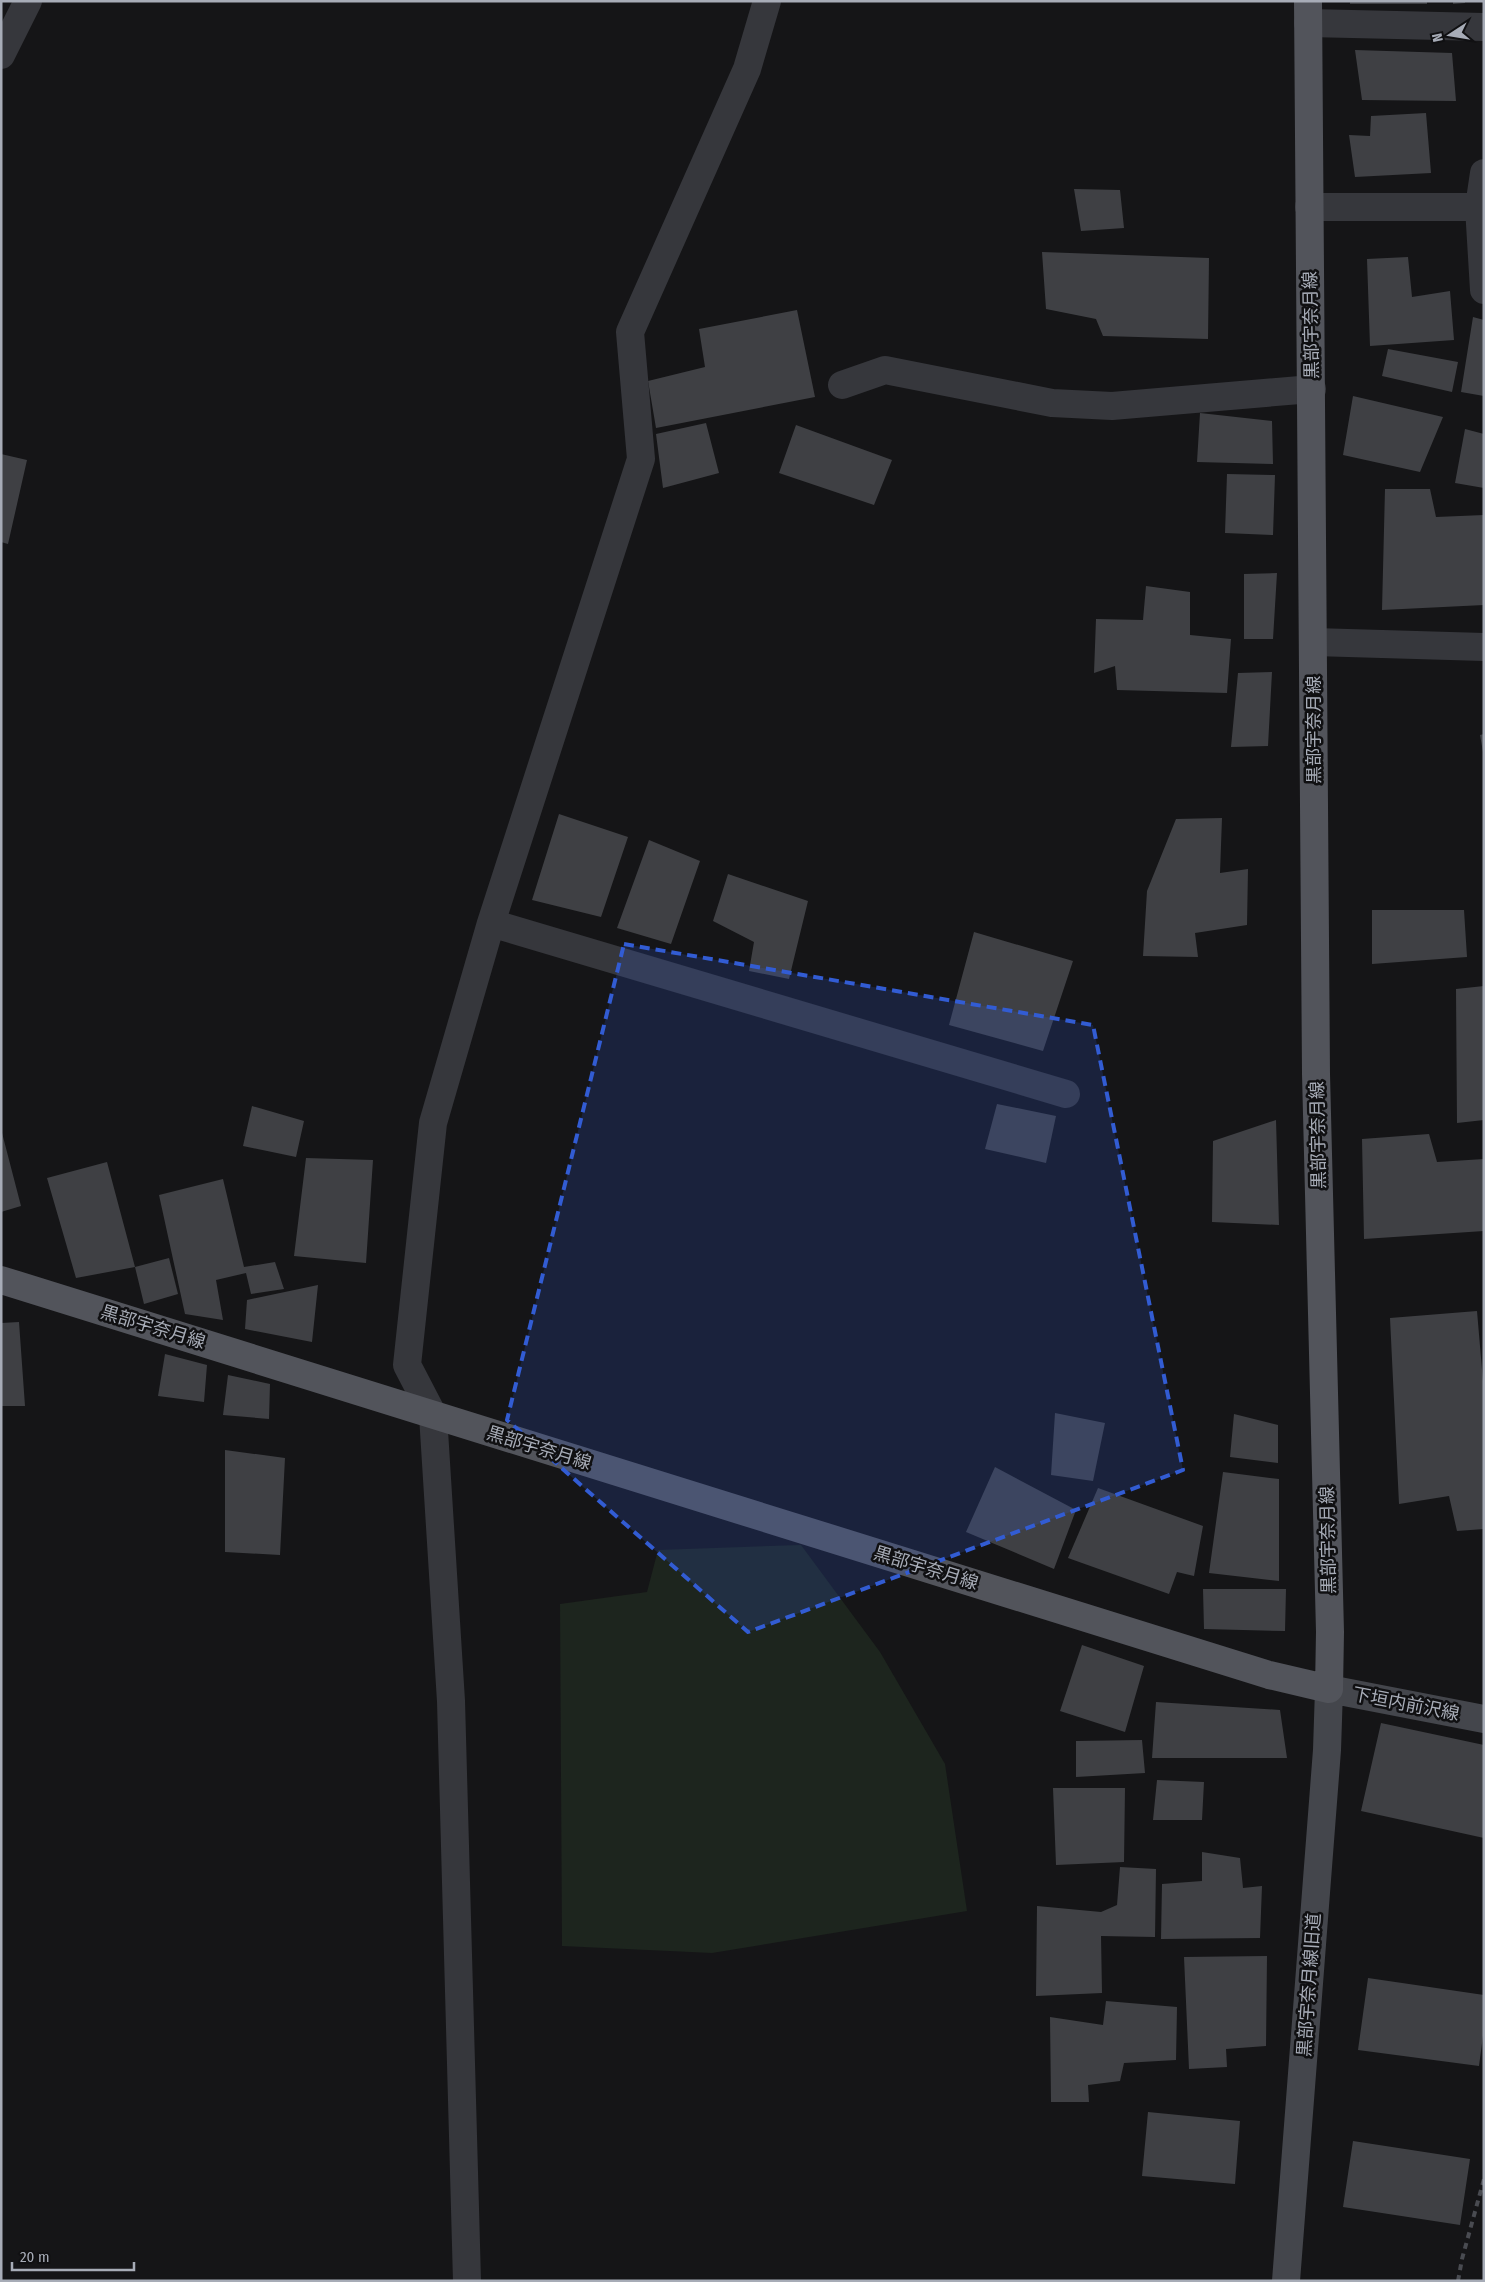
<svg xmlns="http://www.w3.org/2000/svg" width="1485" height="2282" viewBox="0 0 1485 2282" font-family="'Fira Sans Condensed','Noto Sans JP',sans-serif">
<style>
.green{fill:#1d251e}
.building{fill:#3f4044}
.lines{fill:none;stroke-linecap:round;stroke-linejoin:round}
.street{stroke:#36373c;stroke-width:28}
.secondary{stroke:#44464c;stroke-width:28}
.primary{stroke:#52545b;stroke-width:28}
.rail{stroke:#494b51;stroke-width:4;stroke-dasharray:6 5;stroke-linecap:butt}
.marked{fill:#325cd3;fill-opacity:0.2;stroke:#325cd3;stroke-width:4;stroke-dasharray:10 6;stroke-linejoin:round}
.labels{text-anchor:middle;stroke-width:5;stroke-linejoin:round;paint-order:stroke}
.street-label{font-size:18px;fill:#a7acb7;stroke:#101012}
</style>
<rect width="100%" height="100%" fill="#151517"/>
<!-- green -->
<path class="green" d="M801 1545 880 1652 945 1764 967 1911 712 1953 562 1946 560 1604 647 1592 658 1550Z"/>
<!-- building -->
<path class="building" d="M1350 1H1427V4H1350Z
M1453 1H1465V3L1453 4Z
M1355 50 1452 53 1456 101 1362 100Z
M1426 113 1431 173 1355 177 1349 135 1370 136 1371 116Z
M1074 189 1120 190 1124 228 1081 231Z
M1042 252 1209 258 1208 339 1103 336 1096 319 1046 309Z
M1408 257 1412 297 1450 291 1454 340 1370 346 1367 259Z
M797 310 815 397 656 428 648 381 705 367 699 329Z
M1473 317 1484 320V396L1461 392Z
M1388 349 1458 362 1452 392 1382 376Z
M1353 396 1443 417 1420 472 1343 455Z
M1200 413 1272 421 1273 464 1197 462Z
M706 423 719 473 663 488 656 434Z
M796 425 892 460 874 505 779 473Z
M1465 429 1484 434V488L1455 483Z
M1 454 27 460 8 544 1 542Z
M1227 474 1275 475 1273 535 1225 533Z
M1385 489H1430L1436 517 1484 515V605L1382 610Z
M1277 573 1273 639H1244V574Z
M1146 586 1190 592V635L1231 639 1227 693 1117 690 1115 666 1094 673 1096 619 1143 620Z
M1272 672 1268 746 1231 747 1238 673Z
M1484 734V752H1483L1480 735Z
M559 814 628 837 601 917 532 900Z
M1222 818 1220 873 1248 869 1247 925 1195 933 1198 957 1143 956 1147 891 1176 819Z
M649 840 700 861 671 944 617 928Z
M728 874 808 901 789 979 749 971 754 942 713 921Z
M1372 910H1464L1467 957 1372 964Z
M974 932 1073 961 1043 1051 949 1025Z
M1484 986V1120L1457 1123 1456 989Z
M997 1104 1056 1116 1046 1163 985 1149Z
M252 1106 304 1121 296 1157 243 1146Z
M1276 1120 1279 1225 1212 1222 1213 1141Z
M1 1129 21 1206 1 1212Z
M1429 1134 1437 1162 1484 1159V1231L1364 1239 1362 1139Z
M306 1158 373 1160 366 1263 294 1256Z
M107 1162 135 1267 76 1278 47 1178Z
M223 1179 244 1267 275 1262 284 1289 251 1294 246 1273 216 1280 223 1320 185 1314 159 1195Z
M169 1258 178 1294 144 1304 135 1267Z
M318 1285 312 1342 245 1329 247 1300Z
M1477 1311 1484 1393V1529L1457 1531 1449 1496 1399 1504 1390 1318Z
M19 1322 25 1406H1V1323Z
M165 1354 207 1365 204 1402 158 1396Z
M228 1375 270 1384 269 1419 223 1415Z
M1055 1413 1105 1423 1093 1481 1051 1475Z
M1234 1414 1278 1425V1463L1230 1457Z
M225 1450 285 1458 280 1555 225 1552Z
M995 1467 1076 1510 1054 1569 966 1532Z
M1223 1472 1279 1479V1581L1209 1573Z
M1098 1488 1203 1526 1194 1576 1177 1572 1169 1594 1068 1558Z
M1203 1589H1286L1285 1631 1204 1629Z
M1082 1645 1144 1666 1125 1732 1060 1711Z
M1156 1702 1280 1710 1287 1758H1152Z
M1381 1723 1484 1745V1838L1361 1811Z
M1142 1740 1145 1773 1076 1777V1741Z
M1157 1780 1204 1782 1202 1820H1153Z
M1053 1788H1125L1124 1862 1056 1865Z
M1202 1852 1240 1858 1243 1888 1262 1886 1260 1938 1161 1939 1162 1884 1202 1881Z
M1120 1867 1156 1869 1155 1937 1101 1936 1102 1993 1036 1996 1037 1906 1101 1912 1117 1905Z
M1267 1956 1266 2046 1226 2049 1227 2067 1189 2069 1184 1957Z
M1368 1978 1484 1995V2028L1479 2066 1358 2050Z
M1106 2001 1177 2007 1176 2060 1124 2063 1120 2081 1088 2085 1089 2102H1051L1050 2017 1103 2025Z
M1148 2112 1240 2121 1235 2184 1142 2176Z
M1353 2141 1470 2159 1460 2225 1343 2207Z"/>
<g class="lines">
<!-- street -->
<path class="street" d="M1308 23 1484 27
M1 55 28 1
M1309 207H1479L1484 173
M1479 207 1484 290
M842 385 885 370 1052 403 1112 406 1312 389
M1314 642 1484 647
M491 923 1066 1094
M467 2281 451 1701 433 1415 407 1365 433 1123 491 923 641 459 630 332 747 69 767 1"/>
<!-- secondary -->
<path class="secondary" d="M1286 2281 1327 1750 1329 1689 1484 1719"/>
<!-- primary -->
<path class="primary" d="M1 1280 1269 1675 1329 1689 1330 1632 1316 1074 1308 1"/>
<!-- rail -->
<path class="rail" d="M1458 2281 1462 2259 1484 2179"/>
</g>
<!-- marked area -->
<path class="marked" d="M624 944 1093 1025 1183 1470 748 1632 507 1420Z"/>
<g class="labels">
<!-- street labels -->
<g class="street-label">
<text transform="translate(1311 325) rotate(-91)" y="6">黒部宇奈月線</text>
<text transform="translate(1314 730) rotate(-90)" y="6">黒部宇奈月線</text>
<text transform="translate(1318 1135) rotate(-91)" y="6">黒部宇奈月線</text>
<text transform="translate(153 1327) rotate(17)" y="6">黒部宇奈月線</text>
<text transform="translate(539 1448) rotate(17)" y="6">黒部宇奈月線</text>
<text transform="translate(1328 1540) rotate(-91)" y="6">黒部宇奈月線</text>
<text transform="translate(926 1568) rotate(17)" y="6">黒部宇奈月線</text>
<text transform="translate(1406 1704) rotate(11)" y="6">下垣内前沢線</text>
<text transform="translate(1309 1985) rotate(-86)" y="6">黒部宇奈月線旧道</text>
</g>
</g>
<!-- border -->
<rect width="1485" height="2282" fill="none" stroke="#a7acb7" stroke-width="5"/>
<!-- north arrow -->
<g transform="translate(1450 35) rotate(258)" stroke="#101012" stroke-width="4" paint-order="stroke">
<path d="M0-4L9 19L0 12L-9 19Z" fill="#a7acb7"/>
<text y="-8" font-size="14" font-weight="bold" text-anchor="middle" fill="#a7acb7">N</text>
</g>
<!-- scale -->
<path d="M12 2262v8h122v-8" fill="none" stroke="#a7acb7" stroke-width="2.5"/>
<text x="20" y="2262" font-size="15" fill="#a7acb7" stroke="#101012" stroke-width="4" paint-order="stroke">20 m</text>
</svg>
